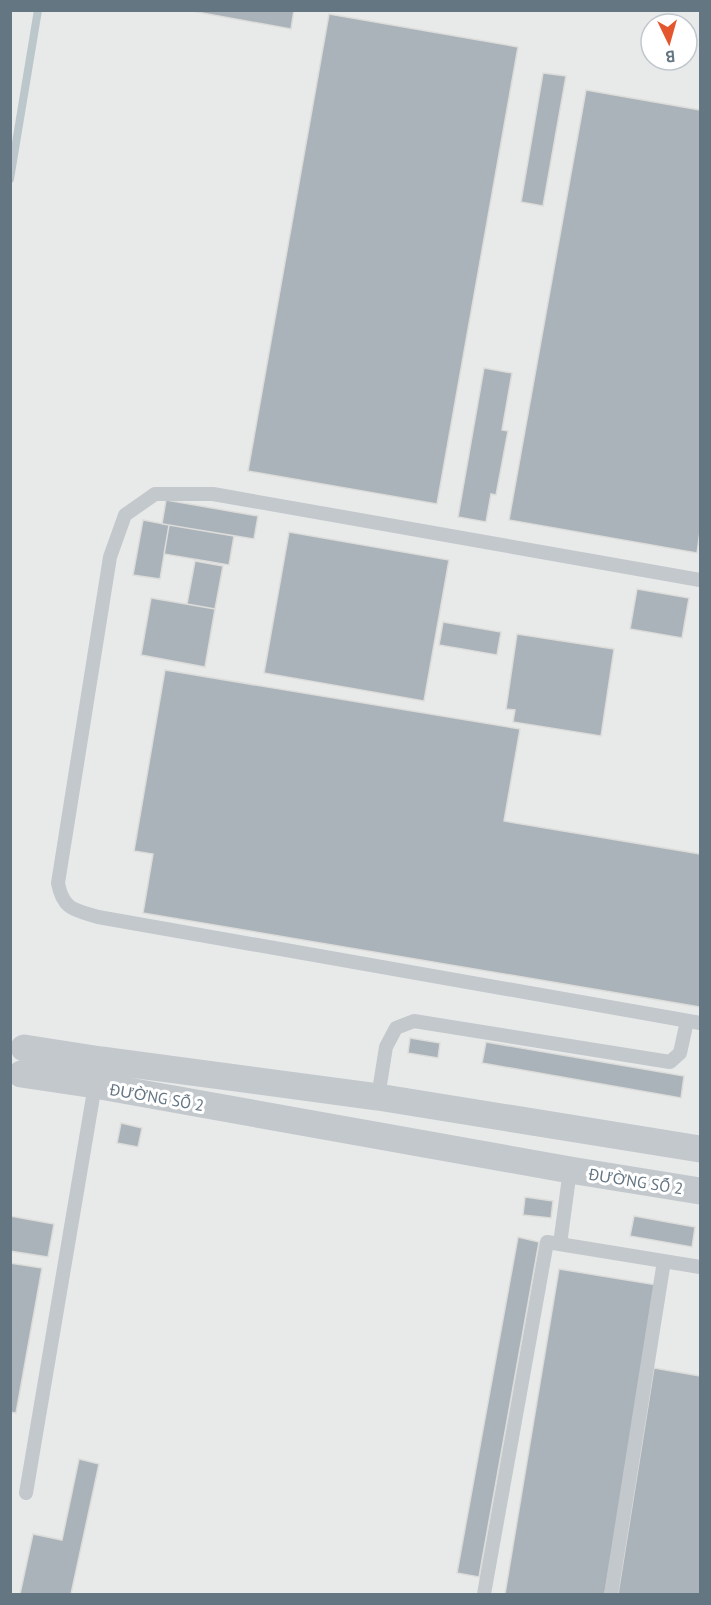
<svg xmlns="http://www.w3.org/2000/svg" width="711" height="1605" viewBox="0 0 711 1605" font-family="'PT Sans',sans-serif">
<style>
.built{fill:#e8e9e9;fill-rule:evenodd}
.lines{fill:none;stroke-linecap:round;stroke-linejoin:round}
.stream{stroke:#bbc7cb;stroke-width:8}
.building{fill:#aab3b9;stroke:#dcdcda;stroke-width:1.5}
.service{stroke:#c3c8cc;stroke-width:14}
.minor{stroke:#c3c8cc;stroke-width:27}
.labels{text-anchor:middle;stroke-width:6;stroke-linejoin:round;paint-order:stroke}
.street-label{font-size:16px;fill:#657683;stroke:#fff}
</style>
<rect width="100%" height="100%" fill="#fafaf8"/>
<!-- built -->
<path class="built" d="M11 11H700V1594H11ZM651 24H687V60H651Z"/>
<g class="lines">
<!-- stream -->
<path class="stream" d="M10 179 38 10"/>
</g>
<!-- building -->
<path class="building" d="M186 10H294L291 29Z
M329 14 518 47 437 504 248 471Z
M543 73 566 76 543 206 521 202Z
M586 90 700 110V531L697 553 509 520Z
M484 368 512 373 502 430 508 431 496 495 491 494 486 522 458 517Z
M166 500 258 516 254 539 162 524Z
M143 520 169 525 160 579 133 575Z
M169 525 234 536 229 565 164 554Z
M289 532 449 560 424 701 264 673Z
M195 561 223 566 215 609 187 604Z
M637 589 689 598 682 638 630 629Z
M151 598 215 609 205 667 141 655Z
M443 622 501 632 497 655 439 645Z
M517 634 614 649 601 736 513 722 515 710 506 709Z
M165 670 520 729 504 821 700 854V1007L143 913 153 854 134 851Z
M410 1038 440 1043 438 1058 408 1053Z
M486 1042 684 1076 681 1098 482 1063Z
M121 1123 142 1128 138 1147 117 1143Z
M525 1197 553 1201 551 1218 523 1215Z
M10 1216 54 1224 48 1257 10 1251Z
M634 1216 695 1227 692 1247 630 1236Z
M518 1237 539 1242 479 1577 457 1573Z
M10 1263 42 1268 16 1413 10 1412Z
M559 1269 657 1285 605 1594H505Z
M654 1368 700 1376V1594H618Z
M79 1459 99 1464 71 1594H20L33 1534 62 1540Z"/>
<g class="lines">
<!-- service -->
<path class="service" d="M700 580 213 494H155L125 515 110 557 58 883C63 910 75 910 98 917L700 1023
M378 1097 386 1047 396 1028 414 1021 670 1062 680 1053 687 1021
M560 1244 570 1170
M26 1493 95 1085
M484 1594 547 1242 700 1267
M611 1594 664 1261"/>
<!-- minor -->
<path class="minor" d="M24 1048 101 1060
M21 1074 95 1085 570 1170 700 1191
M95 1085 101 1060 378 1097 700 1149"/>
</g>
<g class="labels">
<!-- street labels -->
<g class="street-label">
<text transform="translate(157 1097) rotate(10)" y="6">ĐƯỜNG SỐ 2</text>
<text transform="translate(636 1181) rotate(9)" y="6">ĐƯỜNG SỐ 2</text>
</g>
</g>
<!-- border -->
<rect width="711" height="1605" fill="none" stroke="#657683" stroke-width="24"/>
<!-- north arrow -->
<g transform="translate(669 42) rotate(175)"><circle r="28" fill="#ffffff" stroke="#c1c8cd" stroke-width="1.5"/>
<path d="M0-4.5L10 22L0 15L-10 22Z" fill="#e4572e"/>
<text y="-9" font-size="16" font-weight="bold" text-anchor="middle" fill="#657683">B</text>
</g>
</svg>
